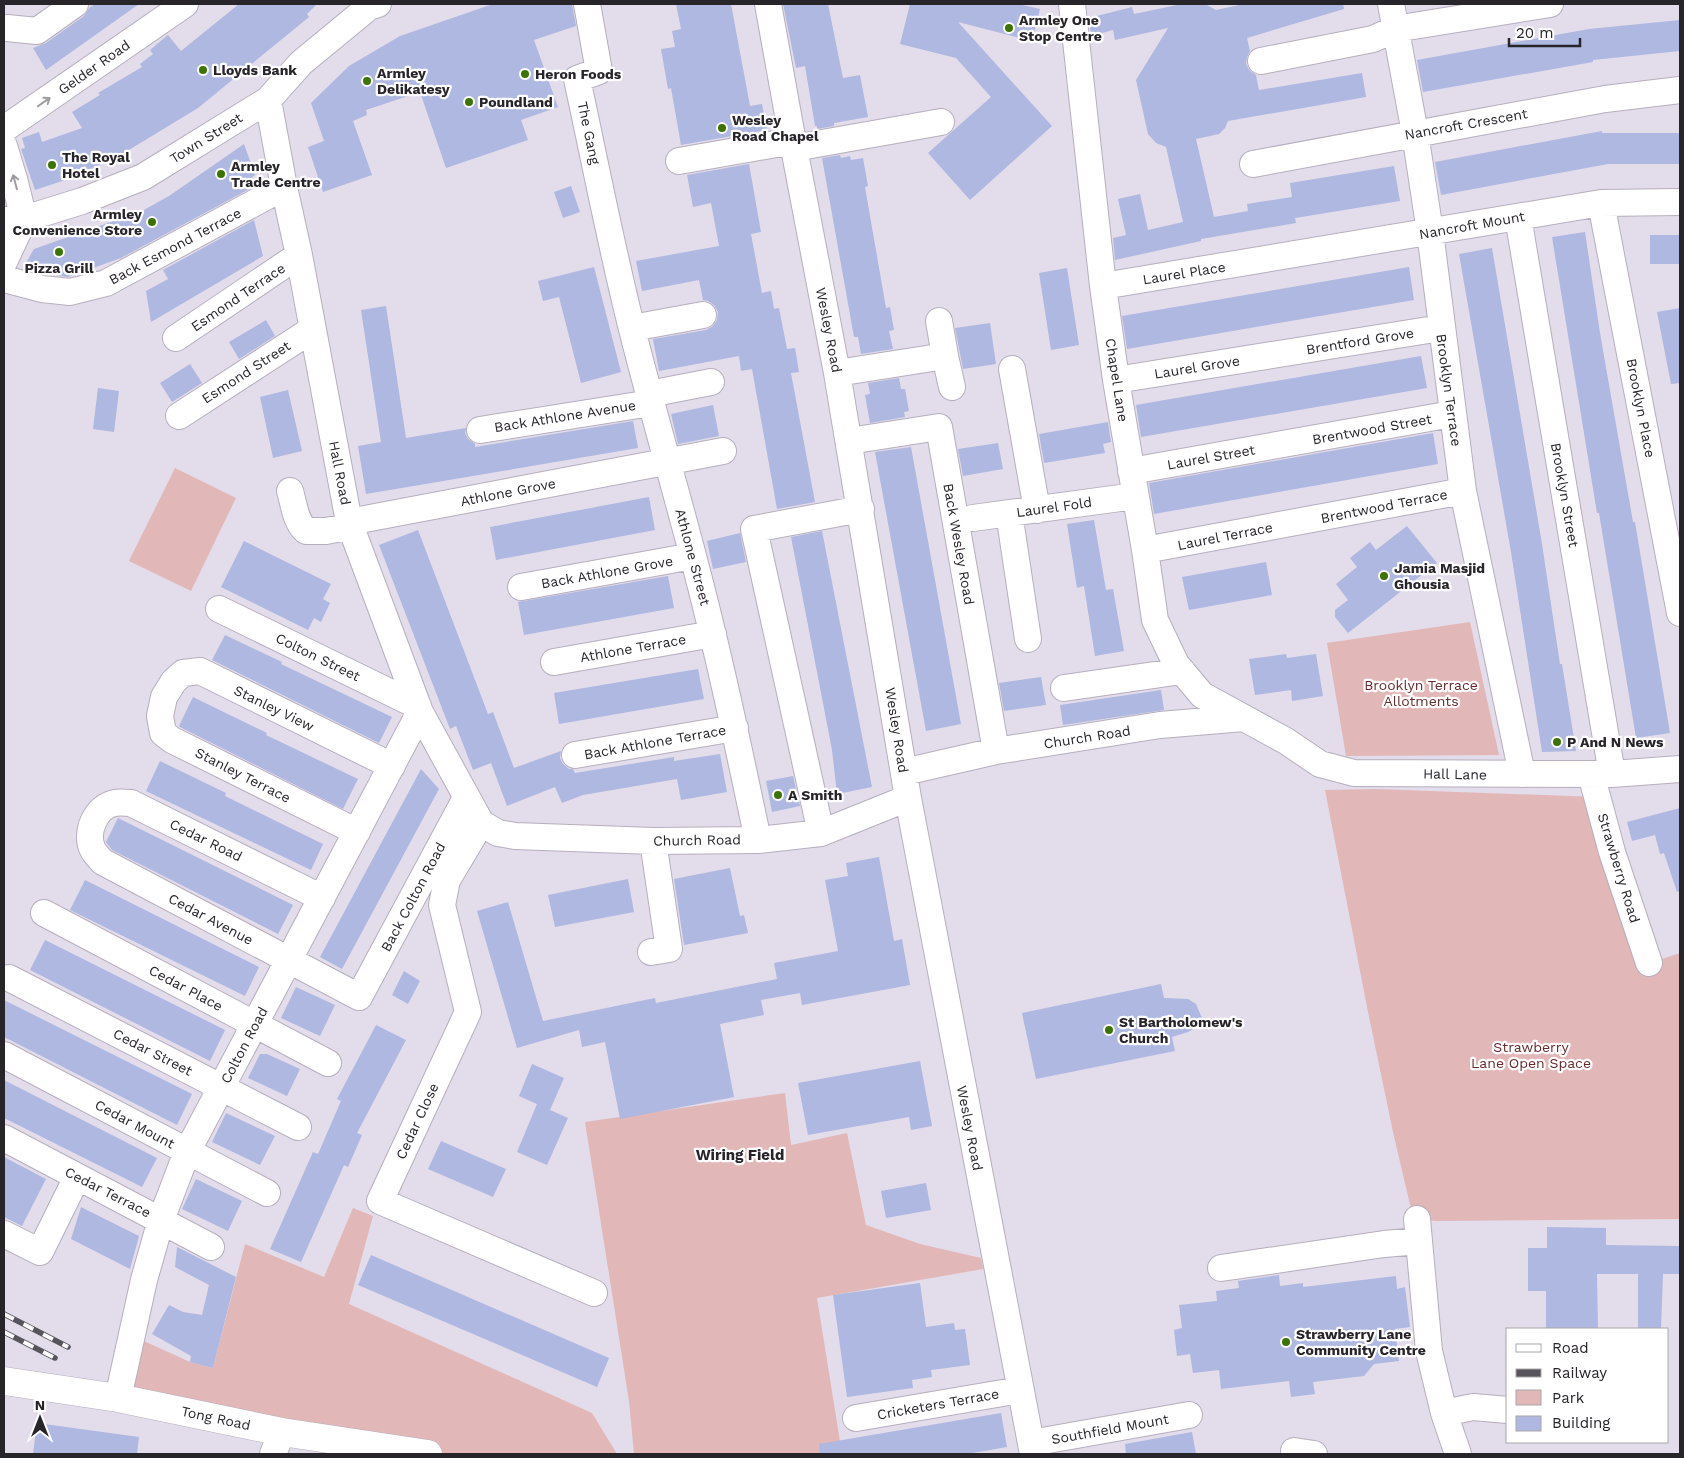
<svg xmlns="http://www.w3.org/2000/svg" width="1684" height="1458" viewBox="0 0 1684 1458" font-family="'Work Sans',sans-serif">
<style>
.green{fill:#e2b7b7}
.building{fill:#aeb8e0}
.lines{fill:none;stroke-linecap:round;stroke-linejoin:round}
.minor-casing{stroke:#b6aebd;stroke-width:28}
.major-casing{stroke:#b6aebd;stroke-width:29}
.minor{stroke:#fff;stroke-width:26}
.major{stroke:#fff;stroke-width:28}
.rail-casing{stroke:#58545c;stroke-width:5.5}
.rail{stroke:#fff;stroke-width:4;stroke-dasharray:11;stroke-linecap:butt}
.oneway{stroke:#9e9c9f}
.poi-dot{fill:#3c7301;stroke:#fff;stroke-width:2}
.labels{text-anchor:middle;stroke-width:4.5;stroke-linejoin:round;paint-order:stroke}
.poi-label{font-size:14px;font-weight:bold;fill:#27242a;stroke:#fff;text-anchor:start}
.street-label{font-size:14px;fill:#27242a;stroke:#fff}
.park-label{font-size:14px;fill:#682a2e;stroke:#fff}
.neighbourhood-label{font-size:15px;font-weight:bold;fill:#27242a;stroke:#fff}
</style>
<rect width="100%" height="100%" fill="#e3dceb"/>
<!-- green -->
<path class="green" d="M175 468 236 498 191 591 129 561Z
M1470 622 1499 755 1346 756 1327 643Z
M1376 789 1597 797 1659 960 1680 953V1219L1436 1221 1417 1219 1411 1209 1393 1132 1367 1007 1325 790Z
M785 1093 791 1145 847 1133 866 1225 920 1244 981 1258 983 1269 817 1298 842 1454H634L629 1401 585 1122Z
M353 1208 373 1216 349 1304 592 1413 617 1454H428L118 1398 133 1336 190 1362 213 1368 245 1244 324 1277Z"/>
<!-- building -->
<path class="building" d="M95 4H139L46 70 33 48 46 43 84 16 89 8Z
M239 4H317L307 14 309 17 198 108 119 156 71 178 35 190 21 149 25 148 22 138 39 132 42 142 82 128 72 112 100 95 98 93 142 67 140 64 153 54 150 50 168 35 181 51Z
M493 4H572L576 26 534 40 558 107 521 120 528 140 446 168 420 92 366 110 367 115 353 121 372 175 323 192 308 147 324 141 311 103 349 66 400 36Z
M676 4H731L750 106 762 104 767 130 681 145 671 88 668 89 661 49 675 47 672 31 681 29Z
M783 4H828L843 78 860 75 868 117 834 123V126L817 129V126H815L805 66 796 68Z
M910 4H1018L1040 9 1032 41 958 22 1052 126 970 200 928 153 991 97 956 58 900 44Z
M1182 4H1205L1216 10 1244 4H1343L1344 9 1247 38 1250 51 1247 57 1246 64 1250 71 1256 75 1259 90 1362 73 1366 97 1228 121 1225 128 1219 134 1196 139 1214 217 1248 211 1247 204 1292 197 1290 183 1394 166 1400 201 1295 218 1296 223 1201 239V241L1115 260 1113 238 1126 235 1118 199 1140 194 1148 230 1183 222 1166 147 1156 143 1148 134 1136 80 1168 28 1115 40 1113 30 1091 36 1089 18 1132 7 1134 14Z
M1680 20V51L1593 60V62L1423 92 1417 60 1589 29Z
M1602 131V133H1680V164H1608L1441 195 1435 162Z
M244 144 255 175 248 180 253 187 121 258 68 277 56 275 55 271 23 268 34 249 142 211 169 196Z
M840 155 841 158 850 156 851 160 863 158 868 186 865 187 886 308 890 307 894 330 889 331 893 349 861 354 858 337H854L822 158Z
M749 164 761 232 751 234 762 293 771 291 774 309 779 308 787 349 795 348 799 372 791 373 815 502 777 509 752 369 741 371 739 356 659 371 653 339 706 330 713 326 717 320 718 312 714 305 708 301 703 300 699 280 642 291 636 261 719 246 711 203 693 207 687 175Z
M571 186 580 212 563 218 554 192Z
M254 220 263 256 151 322 146 291 168 279 163 270Z
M1585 232 1600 333 1633 522H1635L1670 733 1636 738 1599 513H1597L1552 237Z
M1650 235H1680V264H1650Z
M1492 248 1542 544 1560 664H1562L1576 751 1542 752 1511 552 1459 254Z
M594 267 621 372 581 383 559 297 543 301 538 281Z
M1409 267 1414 300 1127 349 1122 316Z
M1067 268 1079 345 1051 350 1039 273Z
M386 306 406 438 466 428 465 433 468 439 475 444V447L633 421 638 448 366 494 358 446 381 442 361 310Z
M1680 308V383L1671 384 1657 312Z
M266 320 275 336 239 359 229 342Z
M990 323 996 364 963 369 955 328Z
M1421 356 1427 388 1141 437 1136 405Z
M190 364 202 383 172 402 160 383Z
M899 378 901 389H905L909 411 904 412 905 417 870 423 865 395 870 394 868 383Z
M98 388 119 391 114 432 93 429Z
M288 390 302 451 273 458 260 397Z
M713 405 719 436 678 444 671 414Z
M1108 422 1111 442 1103 444 1105 453 1044 463 1039 434Z
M1433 433 1438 464 1154 514 1149 483Z
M998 443 1003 469 963 476 958 449Z
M911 447 961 724 926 731 875 452Z
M649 497 655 530 496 560 490 527Z
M1094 520 1106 590 1113 589 1124 651 1095 656 1084 586 1077 588 1067 524Z
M1407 526 1437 563 1348 633 1335 617V610L1348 600 1336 584 1357 567 1350 558 1370 542 1376 550Z
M418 530 488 714 493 712 514 768 561 751 560 758 563 764 569 769H573L575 773 674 757V761L720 754 727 792 681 800 677 779 583 795 562 803 555 787 507 806 491 763 473 770 456 726 450 729 379 545Z
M822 531 872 787 837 794 832 750 791 537Z
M740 533 746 562 713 569 707 541Z
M244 541 331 584 323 599 330 603 321 622 314 618 308 630 221 587Z
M1266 562 1272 595 1189 610 1182 577Z
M668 576 674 608 524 635 518 602Z
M225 635 282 662 281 664 392 717 379 743 212 660Z
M1286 654 1287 658 1316 654 1323 696 1292 701 1291 690 1255 695 1249 659Z
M698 669 704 699 559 724 554 693Z
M1041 677 1046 705 1004 711 999 683Z
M1161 690 1164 710 1063 725 1060 705Z
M193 697 267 733 266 735 358 779 343 809 180 727 179 726Z
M160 761 226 793 225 796 323 844 311 870 146 791Z
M421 769 439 789 342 969 320 957Z
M793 776 800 806 772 812 766 781Z
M1680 808V891L1677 892 1664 853 1660 854 1655 835 1632 841 1627 822Z
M118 818 293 905 278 934 112 850 106 842Z
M879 857 894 941 902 939 910 985 802 1005 800 993 761 1000 764 1015 720 1024 734 1097 620 1119 605 1042 582 1047 579 1030 517 1048 477 911 508 902 543 1021 655 998 656 1003 777 979 774 963 838 951 825 880 848 876 846 863Z
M730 868 740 916 744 915 748 933 684 945 674 879Z
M628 879 634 912 555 927 548 895Z
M85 880 259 967 245 996 70 910Z
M45 940 225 1030 210 1061 30 970Z
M404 971 420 981 408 1004 392 995Z
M1161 984 1164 998 1188 999 1196 1004 1202 1018 1197 1027 1188 1032 1172 1037 1175 1051 1036 1079 1022 1013Z
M296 987 335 1005 320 1036 281 1018Z
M4 1000 192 1094 177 1125 4 1037Z
M376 1025 406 1040 357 1133 362 1135 348 1167 344 1165 301 1262 270 1249 313 1152 318 1154 341 1101 337 1099Z
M260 1054H267L300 1069 287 1096 248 1078Z
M920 1061 932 1126 911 1130 909 1117 808 1135 798 1083Z
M532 1064 564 1078 550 1110 519 1096Z
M4 1080 157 1158 142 1187 4 1118Z
M537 1104 568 1118 547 1165 517 1152Z
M226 1113 275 1136 260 1165 212 1142Z
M441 1141 506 1169 493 1197 428 1169Z
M4 1157 46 1179 22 1226 4 1217Z
M196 1179 242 1201 228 1231 182 1209Z
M926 1183 931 1210 886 1218 881 1191Z
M81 1207 139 1236 130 1269 71 1239Z
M1547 1227 1606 1228V1245L1680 1246V1274H1663L1661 1329H1638V1274H1597L1598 1329H1546V1291H1528V1248H1547Z
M177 1247 236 1277 213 1368 190 1362 191 1356 152 1334 169 1305 183 1312 202 1315 209 1285 175 1267Z
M371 1255 609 1358 597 1387 358 1285Z
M1279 1275 1280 1286 1303 1283V1287L1396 1276 1397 1289 1405 1287 1410 1327 1395 1329 1399 1361 1374 1364 1364 1376 1313 1382 1315 1394 1291 1397 1289 1381 1221 1389 1219 1370 1193 1373 1190 1354 1177 1356 1174 1330 1182 1328 1179 1305 1217 1301 1216 1291 1239 1288 1238 1281Z
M920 1283 926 1327 954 1323 955 1330 965 1329 970 1365 931 1370 932 1377 912 1380 913 1388 847 1397 833 1295Z
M1001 1413 1007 1447 967 1454H820L819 1444Z
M37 1423 139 1437 137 1454H33Z
M1192 1432 1196 1454H1126L1125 1444Z"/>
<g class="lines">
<defs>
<path id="minor" d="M587 4 599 71 577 79C595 162 611 246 632 329 651 405 673 480 693 556 718 650 738 745 758 840
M768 4 794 148 837 373 908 798 1033 1454
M1072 4 1103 286 1116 380 1145 550 1155 620 1176 664 1202 695 1286 741 1320 764 1354 773 1612 774 1680 769
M1391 4 1415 133 1430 232 1463 491 1522 774
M7 28 37 31 75 4
M1261 61 1373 39 1395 29 1550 4
M268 100 284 187 299 255 349 522 420 712 481 823
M4 129 185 4
M4 146 14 179 24 219
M794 148 941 122
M679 161 793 141
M1253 164 1605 99 1680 90
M1601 203 1680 613
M1518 217 1612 774
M4 220 24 219 82 201 143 177 268 100 301 63 369 7 378 4
M4 262 24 219
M4 279 42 289 70 292 106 283 284 187
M1103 286 1601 203 1680 202
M632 328 703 315
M176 338 299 255
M945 356 952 387
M1012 369 1037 510
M837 373 945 356 939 321
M1116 380 1441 328
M649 394 711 382
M179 416 313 329
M480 430 651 403
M849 441 939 427 996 751
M1131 471 1452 414
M290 491C294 504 295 521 306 531H326L351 526
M1009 513 1028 639
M973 518 1135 496
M349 522 723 451
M1145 550 1463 491
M521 587 693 556
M219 609 418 706
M554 662 713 634
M1064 688 1182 671
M575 755 735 728
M904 772 996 751 1160 725 1244 718
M1591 774 1612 852 1649 963
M481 823 447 880 442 905 468 1012 380 1201 594 1293
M481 823 498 833 515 836 653 841 758 840 821 833 908 798
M357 832 172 740 163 733 160 716 164 697 174 681 183 673 200 671 392 766
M821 833 754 529 861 509
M322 898 131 803C126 803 120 802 115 803 96 806 84 833 93 850 95 854 99 858 103 862L359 997 466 798
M44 913 328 1063
M651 952 669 949 653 841
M9 978 298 1127
M4 1055 267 1193
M4 1138 211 1247
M1417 1219 1429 1351 1444 1413 1458 1454
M4 1234 40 1252 77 1177
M1221 1268 1384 1244 1419 1241
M118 1398 144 1280 161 1220 187 1152 420 712
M1444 1413 1473 1407 1508 1410
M856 1418 1020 1390
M1031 1443 1189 1415
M1294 1451 1314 1454
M273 1454 282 1432"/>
<path id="major" d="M4 1381 118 1398 282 1432 428 1454"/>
</defs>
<!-- minor casing -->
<use href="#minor" class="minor-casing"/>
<!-- major casing -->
<use href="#major" class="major-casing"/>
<!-- minor -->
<use href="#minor" class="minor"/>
<!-- major -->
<use href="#major" class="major"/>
<defs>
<path id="rail" d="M4 1314 68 1347
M4 1332 55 1358"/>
</defs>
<!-- rail casing -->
<use href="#rail" class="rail-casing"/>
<!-- rail -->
<use href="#rail" class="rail"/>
</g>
<!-- one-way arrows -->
<defs><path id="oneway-shaft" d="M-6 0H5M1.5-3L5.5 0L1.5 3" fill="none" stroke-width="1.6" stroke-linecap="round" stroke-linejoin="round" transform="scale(1.25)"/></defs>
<g class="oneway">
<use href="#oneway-shaft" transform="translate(44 102) rotate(-35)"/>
<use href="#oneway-shaft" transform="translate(15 182) rotate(-105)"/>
</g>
<!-- markers -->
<g class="poi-dot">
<circle cx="1009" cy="28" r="5"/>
<circle cx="203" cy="70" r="5"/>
<circle cx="525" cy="74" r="5"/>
<circle cx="367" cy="81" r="5"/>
<circle cx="469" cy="102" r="5"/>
<circle cx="722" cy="128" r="5"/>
<circle cx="52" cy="165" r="5"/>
<circle cx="221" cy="174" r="5"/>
<circle cx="152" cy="222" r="5"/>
<circle cx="59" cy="252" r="5"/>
<circle cx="1384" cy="576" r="5"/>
<circle cx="1557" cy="742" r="5"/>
<circle cx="778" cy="795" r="5"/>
<circle cx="1109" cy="1030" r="5"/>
<circle cx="1286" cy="1342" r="5"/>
</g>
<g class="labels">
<!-- poi labels -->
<g class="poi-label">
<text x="1019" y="25">Armley One<tspan x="1019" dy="16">Stop Centre</tspan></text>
<text x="213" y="75">Lloyds Bank</text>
<text x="377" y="78">Armley<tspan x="377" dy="16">Delikatesy</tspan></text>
<text x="535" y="79">Heron Foods</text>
<text x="479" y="107">Poundland</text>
<text x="732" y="125">Wesley<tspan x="732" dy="16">Road Chapel</tspan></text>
<text x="62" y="162">The Royal<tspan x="62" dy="16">Hotel</tspan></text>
<text x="231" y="171">Armley<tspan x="231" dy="16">Trade Centre</tspan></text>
<text x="142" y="219" text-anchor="end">Armley<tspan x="142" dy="16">Convenience Store</tspan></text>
<text x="59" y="273" text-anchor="middle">Pizza Grill</text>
<text x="1394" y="573">Jamia Masjid<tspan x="1394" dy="16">Ghousia</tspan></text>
<text x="1567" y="747">P And N News</text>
<text x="788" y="800">A Smith</text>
<text x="1119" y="1027">St Bartholomew's<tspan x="1119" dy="16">Church</tspan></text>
<text x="1296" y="1339">Strawberry Lane<tspan x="1296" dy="16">Community Centre</tspan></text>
</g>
<!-- street labels -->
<g class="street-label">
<text transform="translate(94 67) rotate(-35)" y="5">Gelder Road</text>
<text transform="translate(1466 124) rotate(-10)" y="5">Nancroft Crescent</text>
<text transform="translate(589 133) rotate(78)" y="5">The Gang</text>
<text transform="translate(206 138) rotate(-32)" y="5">Town Street</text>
<text transform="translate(1472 225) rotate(-10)" y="5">Nancroft Mount</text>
<text transform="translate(175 246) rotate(-28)" y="5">Back Esmond Terrace</text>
<text transform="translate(1184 273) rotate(-9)" y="5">Laurel Place</text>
<text transform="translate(238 297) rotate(-34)" y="5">Esmond Terrace</text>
<text transform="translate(829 330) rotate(79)" y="5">Wesley Road</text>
<text transform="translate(1360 341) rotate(-9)" y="5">Brentford Grove</text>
<text transform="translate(1197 367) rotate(-9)" y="5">Laurel Grove</text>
<text transform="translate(246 372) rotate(-33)" y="5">Esmond Street</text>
<text transform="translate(1117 380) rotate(81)" y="5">Chapel Lane</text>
<text transform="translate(1449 390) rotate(82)" y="5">Brooklyn Terrace</text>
<text transform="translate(1641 408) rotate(79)" y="5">Brooklyn Place</text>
<text transform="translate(565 416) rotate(-9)" y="5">Back Athlone Avenue</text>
<text transform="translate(1372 429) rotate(-10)" y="5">Brentwood Street</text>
<text transform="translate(1211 457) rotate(-10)" y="5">Laurel Street</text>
<text transform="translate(340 473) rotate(79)" y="5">Hall Road</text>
<text transform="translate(508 492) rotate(-11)" y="5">Athlone Grove</text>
<text transform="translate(1565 495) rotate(80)" y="5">Brooklyn Street</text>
<text transform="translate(1384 506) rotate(-11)" y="5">Brentwood Terrace</text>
<text transform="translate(1054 507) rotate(-8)" y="5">Laurel Fold</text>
<text transform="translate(1225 536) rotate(-11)" y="5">Laurel Terrace</text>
<text transform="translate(959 544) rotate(80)" y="5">Back Wesley Road</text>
<text transform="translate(693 557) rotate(75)" y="5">Athlone Street</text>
<text transform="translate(607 572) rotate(-10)" y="5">Back Athlone Grove</text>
<text transform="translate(633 648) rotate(-10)" y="5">Athlone Terrace</text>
<text transform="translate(318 657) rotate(26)" y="5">Colton Street</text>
<text transform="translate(274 708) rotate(26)" y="5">Stanley View</text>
<text transform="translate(897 730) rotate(81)" y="5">Wesley Road</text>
<text transform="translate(1087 737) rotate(-9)" y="5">Church Road</text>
<text transform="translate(655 742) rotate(-10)" y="5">Back Athlone Terrace</text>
<text transform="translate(1455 774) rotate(1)" y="5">Hall Lane</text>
<text transform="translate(243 775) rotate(27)" y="5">Stanley Terrace</text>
<text transform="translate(206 840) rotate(26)" y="5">Cedar Road</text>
<text transform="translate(697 840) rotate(-1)" y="5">Church Road</text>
<text transform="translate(1619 868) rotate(73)" y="5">Strawberry Road</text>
<text transform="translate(413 897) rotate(-62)" y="5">Back Colton Road</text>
<text transform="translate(211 919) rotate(28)" y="5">Cedar Avenue</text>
<text transform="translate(186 988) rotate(28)" y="5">Cedar Place</text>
<text transform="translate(244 1045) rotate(-62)" y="5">Colton Road</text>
<text transform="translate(153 1052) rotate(27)" y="5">Cedar Street</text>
<text transform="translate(417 1121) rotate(-65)" y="5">Cedar Close</text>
<text transform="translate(135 1124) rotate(28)" y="5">Cedar Mount</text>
<text transform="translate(970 1128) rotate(79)" y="5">Wesley Road</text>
<text transform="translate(108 1192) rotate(27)" y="5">Cedar Terrace</text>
<text transform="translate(938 1404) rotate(-10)" y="5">Cricketers Terrace</text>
<text transform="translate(216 1418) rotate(12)" y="5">Tong Road</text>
<text transform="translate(1110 1429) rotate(-10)" y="5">Southfield Mount</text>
</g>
<!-- park labels -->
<g class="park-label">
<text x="1421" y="690">Brooklyn Terrace<tspan x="1421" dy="16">Allotments</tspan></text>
<text x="1531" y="1052">Strawberry<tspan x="1531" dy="16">Lane Open Space</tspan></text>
</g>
<!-- neighbourhood labels -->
<g class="neighbourhood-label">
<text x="740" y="1160">Wiring Field</text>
</g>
</g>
<!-- border -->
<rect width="1684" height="1458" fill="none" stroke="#27242a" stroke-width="10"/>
<!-- legend -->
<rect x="1506" y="1328" width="162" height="115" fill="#ffffff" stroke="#a9a7aa"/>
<rect x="1516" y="1344" width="25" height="8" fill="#ffffff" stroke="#a9a7aa"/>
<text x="1552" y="1353" font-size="15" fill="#27242a">Road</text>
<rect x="1516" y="1369" width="25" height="8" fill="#58545c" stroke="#a9a7aa"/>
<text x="1552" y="1378" font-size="15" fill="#27242a">Railway</text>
<rect x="1516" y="1390" width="25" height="15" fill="#e2b7b7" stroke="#a9a7aa"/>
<text x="1552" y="1403" font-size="15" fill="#27242a">Park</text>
<rect x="1516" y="1416" width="25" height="15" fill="#aeb8e0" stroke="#a9a7aa"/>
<text x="1552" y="1428" font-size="15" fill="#27242a">Building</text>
<!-- north arrow -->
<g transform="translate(40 1418)" stroke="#ffffff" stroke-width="4" paint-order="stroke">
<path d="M0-4L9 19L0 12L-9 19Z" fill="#27242a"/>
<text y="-8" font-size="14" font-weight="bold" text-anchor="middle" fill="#27242a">N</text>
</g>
<!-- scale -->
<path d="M1509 38v8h71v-8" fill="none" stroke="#27242a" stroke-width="2.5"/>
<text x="1516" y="38" font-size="15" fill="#27242a" stroke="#ffffff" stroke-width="4" paint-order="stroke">20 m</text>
</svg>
